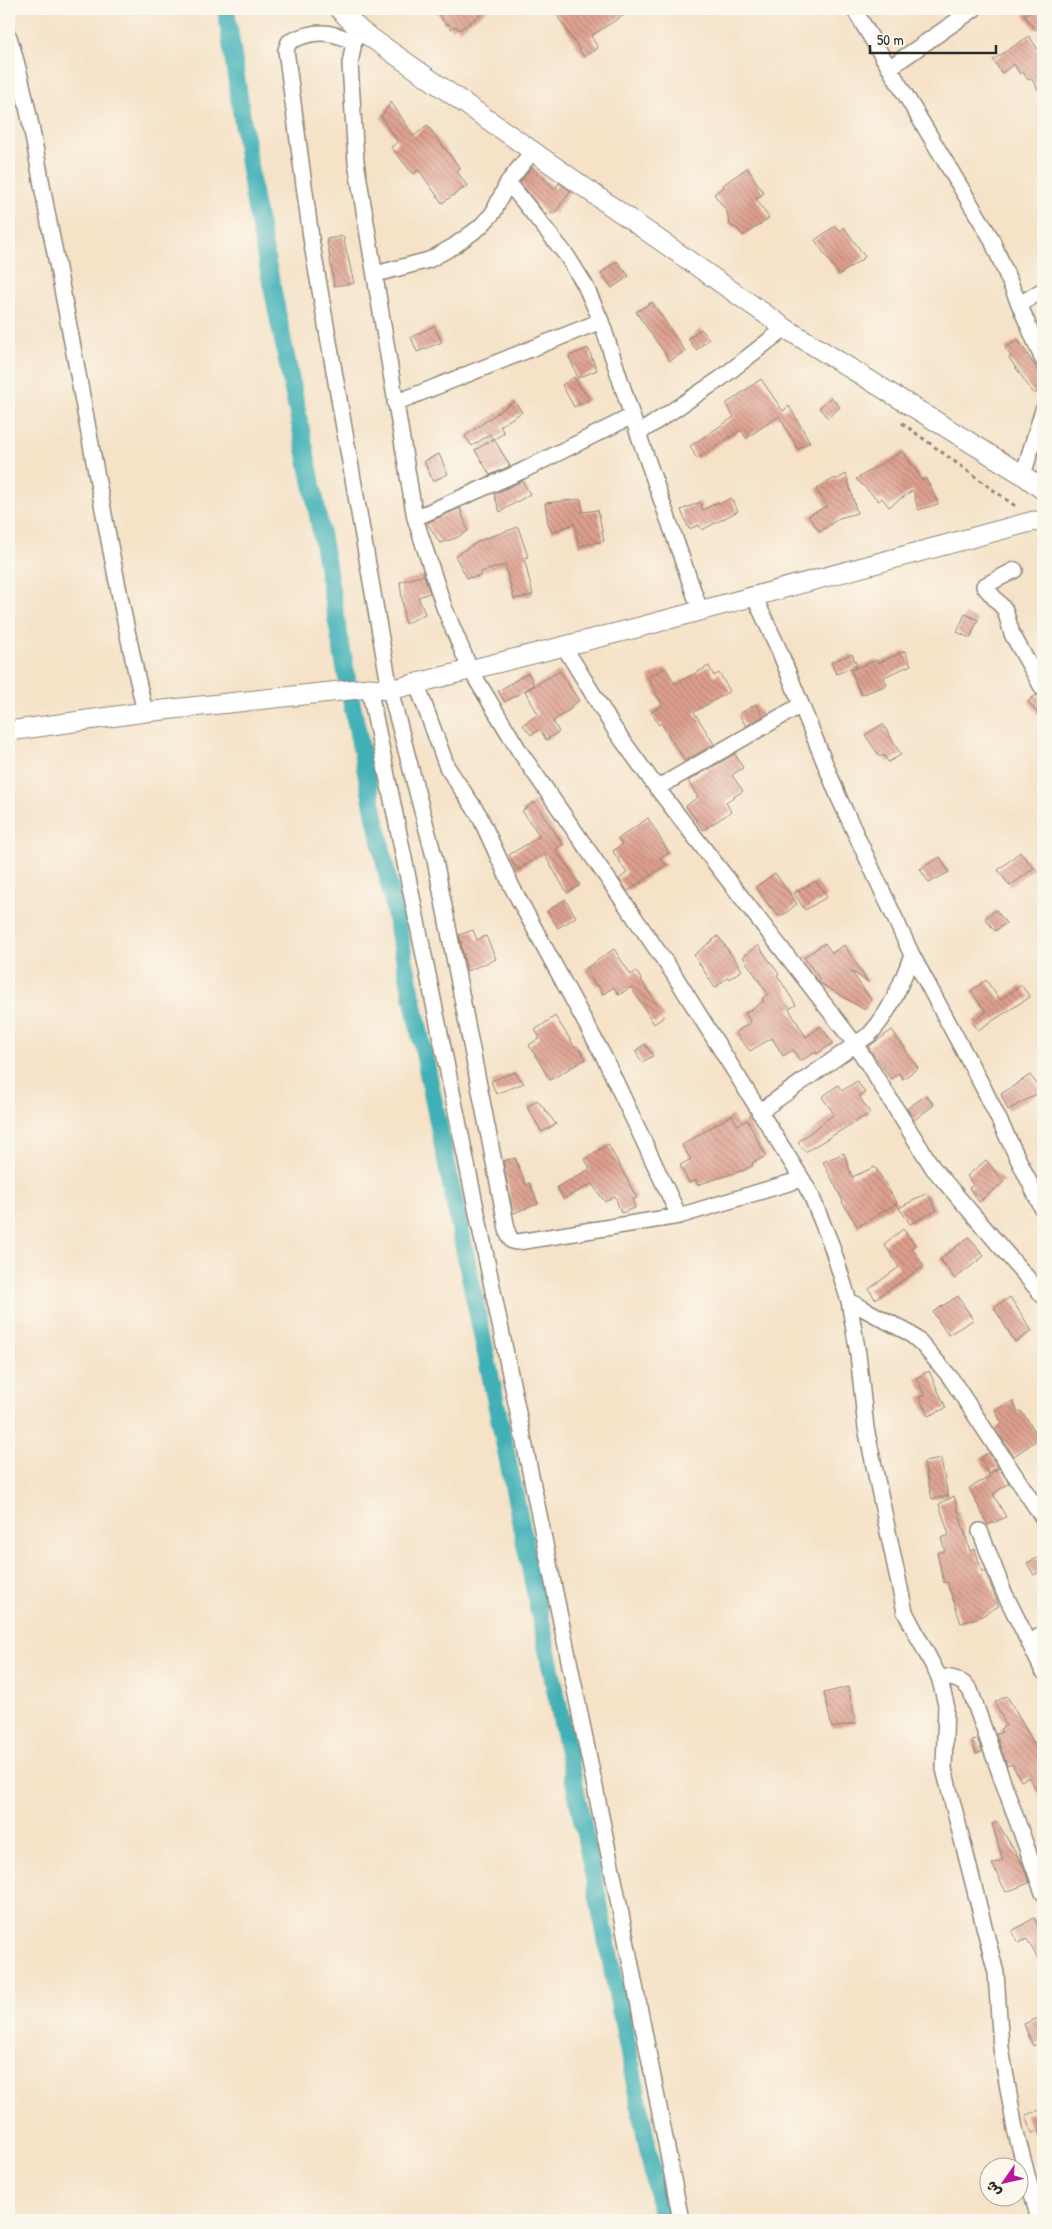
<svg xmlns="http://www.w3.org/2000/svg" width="1052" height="2229" viewBox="0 0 1052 2229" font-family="'Patrick Hand','Playpen Sans Arabic',sans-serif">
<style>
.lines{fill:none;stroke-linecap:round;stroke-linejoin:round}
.canal{stroke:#3fb0b6;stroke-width:18}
.building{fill:url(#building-back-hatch)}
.minor-casing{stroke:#908679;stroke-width:18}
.tertiary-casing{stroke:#908679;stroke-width:21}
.path{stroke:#908679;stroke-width:3;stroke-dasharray:4 4;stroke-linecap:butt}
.minor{stroke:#fff;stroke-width:15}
.tertiary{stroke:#fff;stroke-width:19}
</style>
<defs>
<pattern id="building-back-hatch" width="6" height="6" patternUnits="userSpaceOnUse" patternTransform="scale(1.25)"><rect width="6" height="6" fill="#de9f8e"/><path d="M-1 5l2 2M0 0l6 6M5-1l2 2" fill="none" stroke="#b48274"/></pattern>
</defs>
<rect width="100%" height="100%" fill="#fbf7ec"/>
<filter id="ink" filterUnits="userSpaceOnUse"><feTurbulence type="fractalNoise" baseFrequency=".02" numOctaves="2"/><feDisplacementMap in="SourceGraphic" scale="10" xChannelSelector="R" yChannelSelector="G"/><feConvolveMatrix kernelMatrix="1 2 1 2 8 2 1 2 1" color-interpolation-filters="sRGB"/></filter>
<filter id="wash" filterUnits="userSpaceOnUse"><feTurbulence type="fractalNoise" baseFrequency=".0096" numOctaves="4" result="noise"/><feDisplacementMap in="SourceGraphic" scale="20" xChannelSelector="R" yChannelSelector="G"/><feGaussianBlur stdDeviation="1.12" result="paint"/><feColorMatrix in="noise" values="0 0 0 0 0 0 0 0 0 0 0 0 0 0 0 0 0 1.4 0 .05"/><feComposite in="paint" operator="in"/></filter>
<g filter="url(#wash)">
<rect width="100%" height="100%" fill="#f5e2c7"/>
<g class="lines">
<!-- canal -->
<path class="canal" d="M226 9 254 198 315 499 349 690 596 1888 662 2220"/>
</g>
<g id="blocks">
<!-- building -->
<path class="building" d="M435 9H489L459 30 456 26 451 29 448 23 446 25Z
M553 9H633L591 36 598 48 584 57Z
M1034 9H1043V24L1035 30 1024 15Z
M1029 36 1043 57V97L1031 78 1028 80 1023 72 1020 74 1014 64 1002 73 993 60Z
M391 102 414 136 427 125 460 168 457 171 467 186 442 203 419 170 413 174 391 147 398 142 381 117Z
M532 167 555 189 559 183 571 191 554 214 551 212 546 215 520 182Z
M747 168 764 193 756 199 769 218 743 236 738 229 730 225 727 212 714 194 724 187 723 185Z
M835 226 839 231 844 227 865 257 839 275 815 240Z
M343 236 354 283 334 286 327 239Z
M617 261 629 276 612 288 601 273Z
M652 302 685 351 670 361 636 312Z
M434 326 442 342 417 352 411 337Z
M701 329 709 339 696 350 688 339Z
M1018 340 1043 378V388L1034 394 1009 358 1011 356 1005 348Z
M588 348 597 370 578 378 569 356Z
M574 377 589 400 574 407 562 385Z
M761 379 783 411 789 406 810 442 798 449 779 416 746 438 741 430 697 459 690 446 734 417 726 404Z
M831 397 840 407 828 418 819 408Z
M514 401 522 412 500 426 504 433 493 440 490 434 472 446 465 436Z
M494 439 510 466 490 475 475 450Z
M903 451 922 480 925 478 931 487 938 504 918 510 913 490 889 507 882 498 879 501 856 479Z
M439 454 448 474 433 481 424 461Z
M846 474 857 513 839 518 820 532 808 516 827 506 816 489 835 478 836 480Z
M522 481 530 494 500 512 494 494Z
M731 498 738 511 702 530 699 525 689 529 681 510 700 502 703 510 718 502 719 504Z
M581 499 583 512 598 510 604 541 579 546 574 524 552 532 548 524 545 503Z
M460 508 468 531 456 538 440 543 427 523Z
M518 527 528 557 524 558 533 595 514 599 505 565 480 572 481 576 467 578 455 556 481 540Z
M424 575 430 593 418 597 425 614 405 624 400 582Z
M965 614 978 620 970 638 957 632Z
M905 651 911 665 884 677 887 685 861 695 851 670 877 660 878 663Z
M852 654 857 666 836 674 831 662Z
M709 666 714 676 719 673 730 691 694 712 714 744 685 761 661 723 659 725 651 712 662 705 648 677 666 668 675 684Z
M560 671 579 701 571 706 572 708 553 721 559 732 546 740 540 729 531 735 523 725 538 714 525 691Z
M528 673 534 685 505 702 498 691Z
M1036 695 1043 698V721L1028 701Z
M756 704 763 716 746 726 739 714Z
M883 724 901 755 888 762 884 755 880 757 865 735Z
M735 754 743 768 732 775 743 791 726 802 731 812 703 830 686 806 698 797 688 781Z
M534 802 563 844 556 849 580 885 567 893 544 854 517 870 509 855 540 836 522 811Z
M648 818 669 853 660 858 666 865 628 891 619 879 627 873 613 851 622 844 618 839Z
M1020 852 1034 868 1010 886 998 870Z
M940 857 949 872 929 883 920 869Z
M775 873 797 904 783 915H778L772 907 771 908 756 887Z
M816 881 827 897 805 910 794 893Z
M565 899 576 917 558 928 547 911Z
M996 910 1006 923 995 931 985 918Z
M473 930 477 940 486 936 496 959 467 971 459 935Z
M718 936 742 970 729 979 728 977 715 988 694 955Z
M825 943 832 953 844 945 868 982 851 971 871 1000 865 1010 820 983 818 981 820 980 804 957Z
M758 945 779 974 777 975 796 1005 789 1009 806 1037 821 1026 833 1043 817 1054 816 1052 800 1061 793 1050 783 1056 772 1038 750 1051 735 1033 751 1022 745 1013 764 1001 762 998 768 994 743 957Z
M614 949 631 975 636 971 664 1017 654 1024 631 987 619 995 614 987 603 994 598 985 596 986 585 969Z
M986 980 1000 1000 1021 985 1030 997 978 1030 972 1022 986 1012 971 991Z
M555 1016 575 1047 577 1046 586 1059 550 1080 529 1045 540 1038 535 1030Z
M892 1030 918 1068 903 1079 899 1073 891 1079 868 1047Z
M645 1044 653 1056 642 1062 635 1051Z
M515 1072 524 1083 496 1094 491 1081Z
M1030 1075 1042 1091 1008 1110 1001 1094Z
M857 1081 865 1093 859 1096 870 1113 805 1152 798 1142 834 1114 822 1097 838 1085 842 1091Z
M926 1095 934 1105 914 1120 907 1109Z
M537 1100 556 1124 542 1132 527 1107Z
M732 1115 738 1125 747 1120 766 1156 752 1163 753 1165 744 1170 697 1185 696 1180 689 1183 680 1165 691 1159 682 1145Z
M608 1144 637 1198 632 1200 635 1208 621 1213 615 1196 605 1202 592 1184 563 1199 557 1187 590 1169 585 1159Z
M844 1153 852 1177 875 1167 897 1203 858 1227 842 1202 843 1201 823 1162Z
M515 1158 526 1185 530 1183 538 1204 513 1213 503 1161Z
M986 1160 1004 1182 979 1202 969 1188 974 1185 967 1176Z
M927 1193 937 1210 910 1224 899 1208Z
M903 1229 915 1245 911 1248 924 1266 875 1299 869 1289 899 1267 884 1244Z
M969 1237 984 1256 955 1279 940 1259Z
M958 1296 973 1320 948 1335 933 1312Z
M1010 1297 1032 1331 1015 1342 994 1308Z
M929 1371 946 1408 928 1416 919 1397 925 1395 916 1378Z
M1013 1401 1018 1413 1021 1411 1040 1438 1014 1456 995 1429 1002 1424 995 1410Z
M989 1453 998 1467 988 1473 980 1458Z
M941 1459 948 1496 932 1499 924 1462Z
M999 1468 1009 1483 993 1494 1006 1517 988 1525 969 1488 990 1477 988 1475Z
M954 1496 970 1551 975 1549 982 1572 985 1571 999 1606 980 1617 961 1623 947 1582 944 1583 937 1553 945 1551 941 1538 949 1535 939 1504Z
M1039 1557 1043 1565V1570L1034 1575 1027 1563Z
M848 1687 856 1723 832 1728 824 1693Z
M1007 1696 1034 1744 1043 1738V1802L1029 1777 1021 1781 1012 1764 1007 1766 996 1734 1002 1732 1000 1729 1006 1726 995 1702Z
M978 1740 982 1752 976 1754 972 1741Z
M997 1822 1023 1865 1029 1883 1006 1892 992 1864 1003 1860 992 1824Z
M1034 1918 1043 1934V1968L1027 1939 1019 1943 1012 1931Z
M1043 2016V2041L1033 2046 1024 2024Z
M1043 2109V2130L1032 2133 1026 2115Z"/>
</g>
</g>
<g filter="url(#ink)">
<use href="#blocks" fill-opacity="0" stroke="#908679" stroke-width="1"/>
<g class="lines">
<defs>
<path id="minor" d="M854 9 991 238 1043 360
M360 30 354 42 350 64 356 162 415 518 444 607 470 669 520 752 673 973 802 1179 811 1195 831 1244 849 1301 858 1354 866 1428 905 1612 939 1677 946 1704 944 1769 996 1973 1001 2048 1015 2129 1039 2220
M9 37C29 100 38 168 51 233 83 392 108 553 145 712
M354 42C329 30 313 30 289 42L286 50 312 245 390 690 435 860 508 1234 512 1241 518 1242 679 1216 802 1179
M889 68 974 9
M532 152 508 182 567 256 585 285 601 321 632 416 700 610
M376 274 429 260 454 246 480 227 493 213 508 182
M1020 304 1043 290
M395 403 601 321
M639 433 720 379 785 328
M1023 475 1043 410
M415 518 522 471 632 416
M1015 570 984 586 1005 610 1012 634 1043 689
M754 596 779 650 839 798 912 955 983 1087 1043 1210
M563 645 615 730 657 788 856 1045 933 1168 1043 1296
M416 682 447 767 479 815 512 887 604 1057 679 1216
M369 688 617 1894 681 2220
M657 788 801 705
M759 1112 870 1034C891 1011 901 984 912 955
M849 1301 909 1333 921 1343 950 1377 1043 1518
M980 1531 1003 1590 1043 1671
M1029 1643 1043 1634
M939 1677C953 1677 962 1680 970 1690L1043 1893"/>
<path id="tertiary" d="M339 9 360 30 785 328 1023 475 1043 490
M9 731 145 712 349 690 369 688 390 690 636 628 1034 521 1043 523"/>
</defs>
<!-- minor casing -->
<use href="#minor" class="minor-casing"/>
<!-- tertiary casing -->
<use href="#tertiary" class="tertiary-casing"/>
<!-- path -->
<path class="path" d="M902 423 1018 508"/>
<!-- minor -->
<use href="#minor" class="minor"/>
<!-- tertiary -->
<use href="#tertiary" class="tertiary"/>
</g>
</g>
<!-- margin -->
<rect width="1052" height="2229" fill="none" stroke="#fbf7ec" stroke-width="30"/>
<!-- north arrow -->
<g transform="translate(1004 2182) rotate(236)"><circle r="24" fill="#fbf7ec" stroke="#a8a59f"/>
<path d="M0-4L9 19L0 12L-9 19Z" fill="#b5179e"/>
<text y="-8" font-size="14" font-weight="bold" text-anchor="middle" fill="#2b2b2b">ش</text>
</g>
<!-- scale -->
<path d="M870 45v8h126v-8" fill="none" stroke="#2b2b2b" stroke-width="2.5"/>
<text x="877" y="45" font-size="15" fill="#2b2b2b" stroke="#fbf7ec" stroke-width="4" paint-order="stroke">50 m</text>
</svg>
